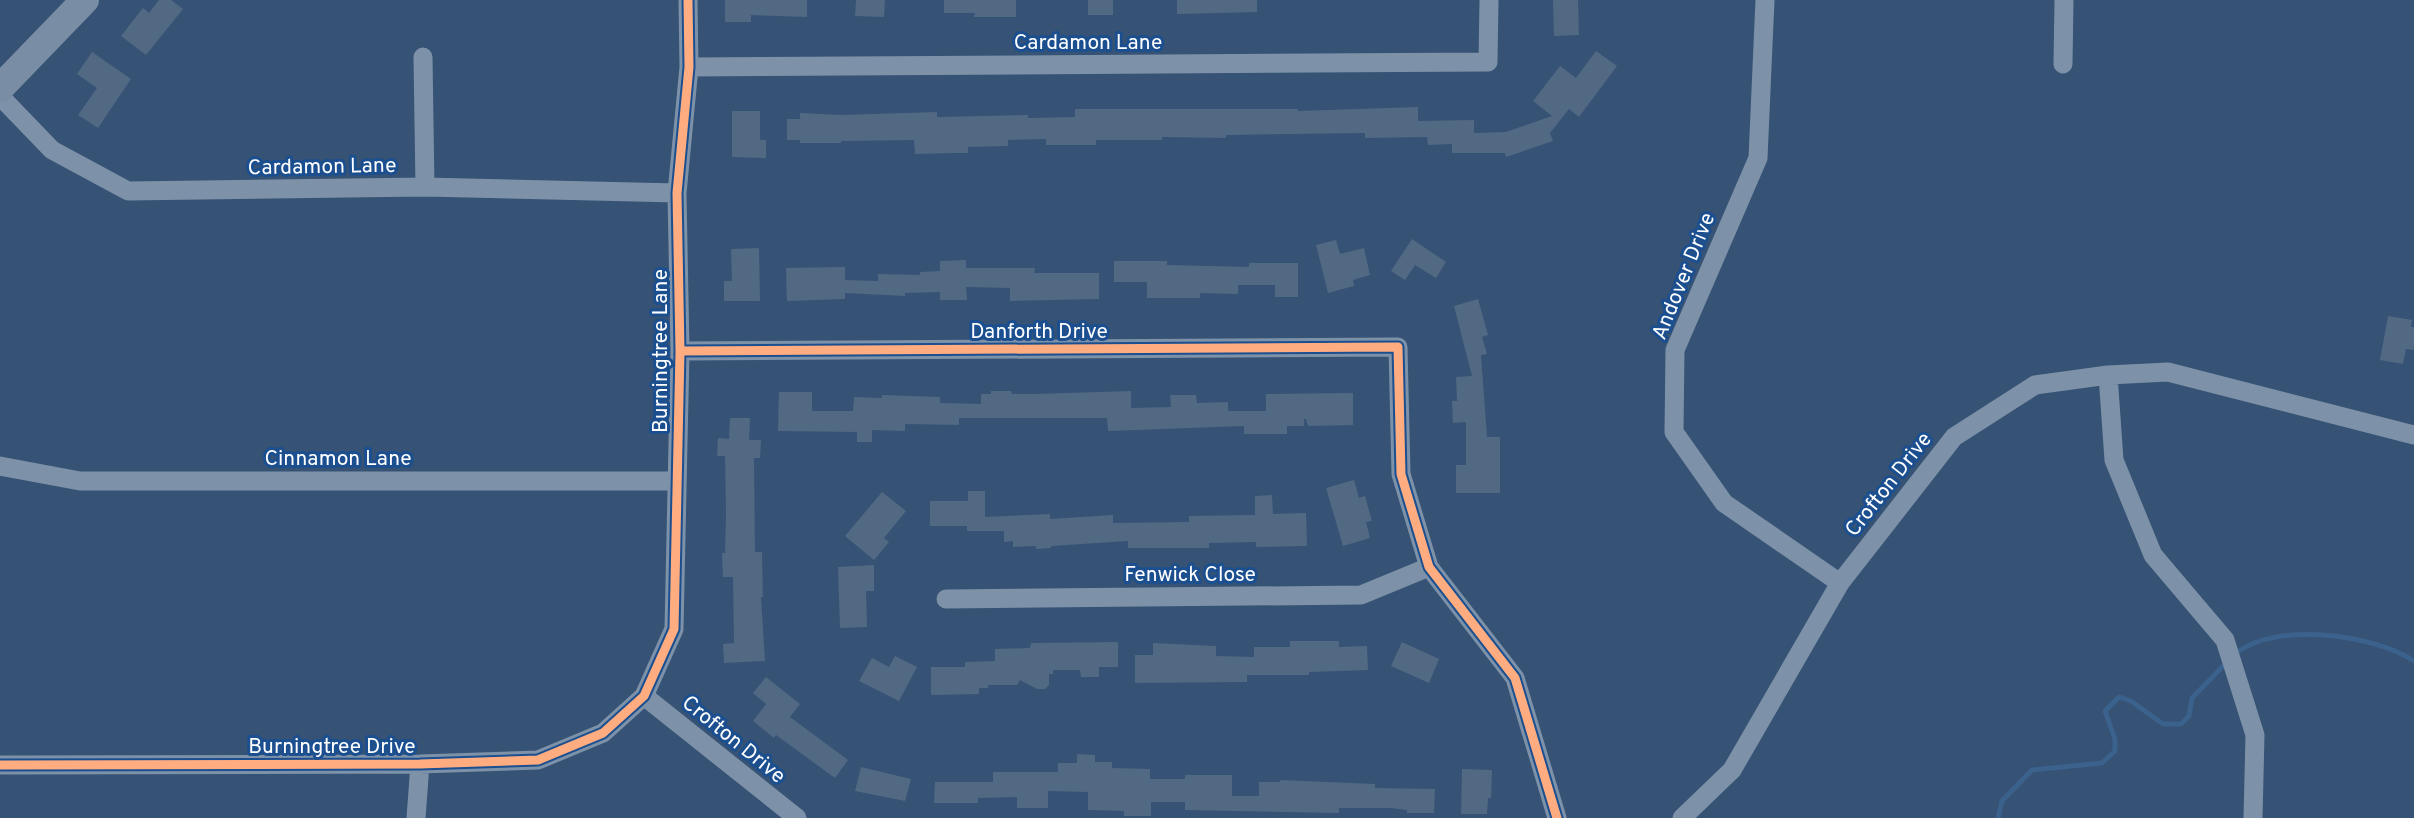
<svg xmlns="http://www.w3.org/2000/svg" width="2414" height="818" viewBox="0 0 2414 818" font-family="Overpass,sans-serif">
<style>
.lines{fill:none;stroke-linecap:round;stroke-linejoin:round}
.stream{stroke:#3b618d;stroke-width:5}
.building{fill:#526984}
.street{stroke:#7d92a8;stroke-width:19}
.secondary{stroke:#798da4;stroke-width:28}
.cycleway-casing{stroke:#1b4f8f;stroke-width:13}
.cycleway{stroke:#ffac80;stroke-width:9}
.labels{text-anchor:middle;stroke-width:6;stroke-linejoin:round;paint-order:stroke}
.street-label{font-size:21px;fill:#fff;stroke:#1b4f8f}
</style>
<rect width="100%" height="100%" fill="#365274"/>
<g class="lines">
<!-- stream -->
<path class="stream" d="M2235 654C2275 621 2373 634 2414 661
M1998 818 2002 801 2032 770 2102 763 2115 751V739L2105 711 2119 697 2131 701 2163 724H2181L2189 716 2192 698 2228 661"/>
</g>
<!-- building -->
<path class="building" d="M159 0H171L183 9 146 55 121 36 143 8 149 13Z
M725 0H807V17L751 15V22H725Z
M856 0H885L884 17 855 16Z
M944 0H1016V17H974L975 13H944Z
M1088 0H1113V15H1088Z
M1177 0H1257V12L1177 14Z
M1553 0H1578L1579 35 1554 36Z
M1596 51 1617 66 1579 117 1569 109 1550 133 1553 141 1506 157 1505 153H1452V144L1428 145 1427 137 1365 138V133L1226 135V138L1162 137V140H1096V145H1046V139L1008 140V146L968 147V153H953L915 154 914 140 841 141V143H800V140H787V119H800V113L841 115 937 112V117L1028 115V118L1075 117V109H1298V111L1418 107V121L1474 120V133L1506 132 1552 116 1533 101 1560 66 1576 78Z
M92 52 131 79 98 128 78 115 97 88 77 74Z
M732 111H760V140H766V158L732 157Z
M1412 239 1446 262 1436 278 1415 265 1405 280 1391 271Z
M1336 240 1340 254 1364 248 1370 275 1353 280 1354 286 1328 293 1316 245Z
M759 248 760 301H724V281H732L731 249Z
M966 260V268H1035L1034 273H1099V299L1010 301V288L966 287 967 300H940V292L905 293V296L845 293V299L787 301 786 268 845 267V280L878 281V274L920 275V272L940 271V261Z
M1114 261H1167V265L1249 267V263H1298V297H1275V285H1238V294L1200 293V298H1147V282H1114Z
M1478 299 1488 335 1482 337 1487 354 1481 355 1487 437H1500V493H1456V465H1466V422L1453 423 1452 401H1457L1456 377 1472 376 1454 306Z
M2388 316 2412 320 2411 327H2414V350L2406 349 2403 364 2380 360Z
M991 391H1011L1012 394H1035L1131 391V408L1171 407 1170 395H1196L1197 403 1228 402V411H1266V394L1353 393V425L1308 426 1306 419H1304V426H1287V434H1244V426L1108 431 1107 418H959V425L905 424V431L872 430V442H857V432L778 431 779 392H812V411H853L854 397 882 398V395L940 397V403L981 404V394H991Z
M730 418H750L749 440H761L760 458H754L755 552H762L763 597H761L765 661 724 663 723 644 734 643 733 577H723L722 553H725L726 514 725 456H717L718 438 729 439Z
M1354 480 1359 498 1365 496 1372 521 1366 522 1370 538 1343 546 1326 488Z
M968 491H985V517L1050 514V519L1113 515V523L1189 522V516L1255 515V496L1272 495 1273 514 1306 513 1307 546 1256 547V542L1209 543V548H1128V541L1051 546V548L1036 549V546L1013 547V541L1004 542V531H967V526H930V501H968Z
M882 492 906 511 884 538 889 542 874 560 845 536Z
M874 565V591H866L867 627 840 628 838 567Z
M1290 641H1339V647L1367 646 1368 670 1309 672V675H1247V682L1135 683V655H1153V643L1216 646V656L1254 657V647H1290Z
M1118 642V667H1099V677H1081L1080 670H1053V674H1049V685L1045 689H1037L1020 680 1017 685H988V688H979V694L931 695V667H965V662L995 661V649L1030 648 1031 643Z
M1402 642 1439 659 1429 683 1391 666Z
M895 656 917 667 899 701 859 681 872 658 889 667Z
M766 677 800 704 790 717 848 760 835 778 776 735 774 738 753 721 766 704 753 693Z
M1077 754 1095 755V762H1112V768L1150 769V779H1185V775H1232V796H1259V782H1280V780L1375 784V788L1435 789 1434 813H1407V810L1391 808H1339V813L1185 810V802H1151V816H1124V811L1088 810V792L1048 791V808H1017V797L978 798V803H934L935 782H993V772H1058V763H1077Z
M861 767 911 779 905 801 855 791Z
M1462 769 1492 770 1491 798H1488L1487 814H1461Z"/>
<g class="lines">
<!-- street -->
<path class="street" d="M1765 0 1758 158 1675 350 1674 432 1724 503 1840 583
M423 57 425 187
M2063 64 2064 0
M689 67 1488 62 1489 0
M0 96 52 150 128 191 425 187 677 193
M680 351 1398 347 1401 474 1429 567 1515 678 1557 818
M2108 375 2114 460 2153 555 2225 640 2255 735 2253 818
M0 466 80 481H677
M946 599 1361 595 1429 567
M644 696 797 818
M0 765 420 764 538 760 603 733 644 696 674 629 680 351 677 193 689 67 688 0
M416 818 420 764
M1682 818 1732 770 1840 583 1954 437 2035 385 2108 375 2168 372 2414 435"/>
<!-- secondary -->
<path class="secondary" d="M0 88 85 0"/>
<defs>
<path id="cycleway" d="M680 351 1398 347 1401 474 1429 567 1515 678 1557 818
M0 765 420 764 538 760 603 733 644 696 674 629 680 351 677 193 689 67 688 0"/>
</defs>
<!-- cycleway casing -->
<use href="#cycleway" class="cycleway-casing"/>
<!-- cycleway -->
<use href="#cycleway" class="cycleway"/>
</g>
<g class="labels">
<!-- street labels -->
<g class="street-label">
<text x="1088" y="49">Cardamon Lane</text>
<text transform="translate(322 166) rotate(-1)" y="7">Cardamon Lane</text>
<text transform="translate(1683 276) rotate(-68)" y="7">Andover Drive</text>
<text x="1039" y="338">Danforth Drive</text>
<text transform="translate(660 351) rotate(-90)" y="7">Burningtree Lane</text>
<text x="338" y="465">Cinnamon Lane</text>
<text transform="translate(1888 484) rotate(-52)" y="7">Crofton Drive</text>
<text x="1190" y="581">Fenwick Close</text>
<text transform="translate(734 739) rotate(39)" y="7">Crofton Drive</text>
<text x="332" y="753">Burningtree Drive</text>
</g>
</g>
</svg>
